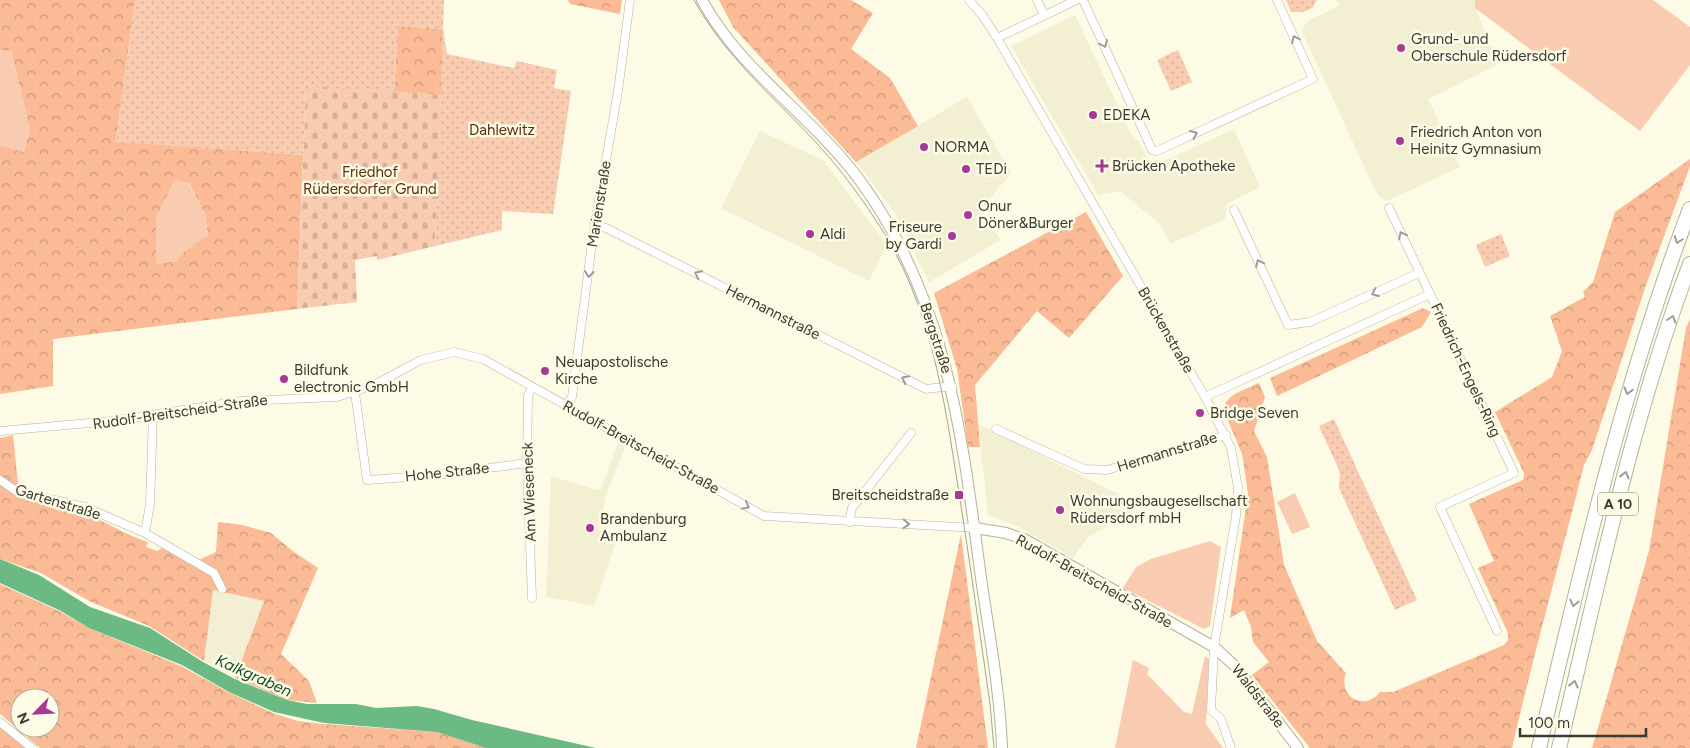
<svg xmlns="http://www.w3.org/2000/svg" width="1690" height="748" viewBox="0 0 1690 748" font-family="Figtree,sans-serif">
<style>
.built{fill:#f2efd3}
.grass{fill:#f9cbb0}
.forest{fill:url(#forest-crowns);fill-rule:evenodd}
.cemetery{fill:url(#cemetery-stones)}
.park{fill:url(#park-dots)}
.water{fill:#6bb983}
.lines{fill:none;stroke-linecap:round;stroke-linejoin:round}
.street-casing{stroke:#b4b29e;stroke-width:9}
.secondary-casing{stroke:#b4b29e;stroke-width:12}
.highway-casing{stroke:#b4b29e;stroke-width:16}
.street{stroke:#fff;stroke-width:8}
.secondary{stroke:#fff;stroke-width:10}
.highway{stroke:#fff;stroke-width:14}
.tram{stroke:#a6a595;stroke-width:1}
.oneway{stroke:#9d9d98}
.poi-dot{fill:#a73895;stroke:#fdfbe6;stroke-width:2}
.labels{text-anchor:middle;stroke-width:5;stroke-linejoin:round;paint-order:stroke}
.shield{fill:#fdfbe6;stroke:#757568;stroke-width:1}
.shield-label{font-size:14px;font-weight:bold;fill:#3b3b32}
.poi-label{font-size:15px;fill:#3b3b32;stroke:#fdfbe6;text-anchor:start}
.park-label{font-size:15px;fill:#5e2d0a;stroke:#fdfbe6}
.street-label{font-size:15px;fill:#3b3b32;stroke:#fdfbe6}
.water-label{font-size:16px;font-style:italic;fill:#134e2b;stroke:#fdfbe6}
</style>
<defs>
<pattern id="forest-crowns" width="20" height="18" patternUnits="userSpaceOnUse" patternTransform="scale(1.25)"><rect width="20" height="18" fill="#fabb96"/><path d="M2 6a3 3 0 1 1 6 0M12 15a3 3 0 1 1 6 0" fill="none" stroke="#cc997b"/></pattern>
<pattern id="cemetery-stones" width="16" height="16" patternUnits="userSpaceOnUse" patternTransform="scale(1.25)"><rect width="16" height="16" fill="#f9cbb0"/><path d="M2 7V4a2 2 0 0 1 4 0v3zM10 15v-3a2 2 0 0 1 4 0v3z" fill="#d6af98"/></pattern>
<pattern id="park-dots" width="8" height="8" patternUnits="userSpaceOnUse" patternTransform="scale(1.25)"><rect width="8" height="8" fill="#f9cbb0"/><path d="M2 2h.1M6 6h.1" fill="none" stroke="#d6af98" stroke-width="1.8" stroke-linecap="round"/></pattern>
</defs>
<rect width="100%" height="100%" fill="#fdfbe6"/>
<!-- built -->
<path class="built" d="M1336 0H1475V8L1499 64 1428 99 1460 167 1387 201 1380 197 1374 188 1302 32 1306 22 1339 6Z
M1075 15 1131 134 1139 142 1151 167 1234 129 1260 187 1227 204 1225 219 1170 244 1160 224 1120 191 1098 195 1011 46Z
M967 97 1011 173 981 210 1001 240 929 282 895 213 856 162Z
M760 131 823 160 887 245 869 281 721 208Z
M978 424 1126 498 1131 513 1088 537 1073 558 1019 527 988 515Z
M618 443 625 447 606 495 599 530 618 536 594 606 546 597 551 476 597 490 601 489Z
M213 590 264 601 235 678 204 661Z"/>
<!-- grass -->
<path class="grass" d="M1475 0H1653L1690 27V65L1640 131 1475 8Z
M0 50H11L30 130 25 152 0 145Z
M175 180 188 182 205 214 208 237 186 250 176 261 156 264V218Z
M1295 493 1310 527 1292 534 1277 502Z
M1210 541 1221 547 1210 626 1204 629 1123 588 1136 567 1151 559Z
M1205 656 1209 659 1206 724 1223 748H1115L1133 660 1149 668 1147 674 1184 712 1192 714Z"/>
<!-- forest -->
<path class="forest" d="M0 0H135L116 141 303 155 297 309 53 339V386L0 394V145L24 152 30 130 11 50H0ZM175 180 189 183 205 214 208 236 186 250 176 261 156 264V218Z
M568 0H622L620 14 570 4Z
M719 0H851L873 13 851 49 890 78 918 126 856 162 733 27Z
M398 26 443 29 441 95 394 92Z
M1690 159V166L1645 288 1592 450 1584 465C1560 560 1534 653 1512 748H1310L1252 675 1269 662 1253 642 1251 627 1244 610 1230 618 1248 493 1242 454 1224 411C1224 394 1245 390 1259 383L1265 397 1254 431 1267 457 1284 565 1317 641 1346 673C1337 697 1365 712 1380 692H1393L1504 645 1508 640V633L1478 568 1494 561 1469 504 1523 480 1524 473 1495 412 1552 377 1562 351 1550 316 1585 297 1583 292 1593 282 1615 212Z
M1086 212 1123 276 1069 338 1037 311 975 385 980 447H968L957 369 934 293Z
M1423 308 1431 312 1422 327 1277 396 1270 378Z
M1690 319V748H1592L1649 551 1686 328Z
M13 435 19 493C43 499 65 504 87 514 108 523 126 535 148 542L146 547 157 551 164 547 190 564 216 552 218 522 242 525 271 533 294 552 318 568 281 654 309 681 317 703 287 700 235 678 264 601 213 590 204 661 149 626 89 601 41 573 0 559V438Z
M961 534 988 748H916Z
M0 584 61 612 89 628 181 666 228 692 273 713 298 721 324 724 437 732 486 748H40L0 714ZM20 698H50V728H20Z
M0 726 26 748H0Z"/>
<!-- cemetery -->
<path class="cemetery" d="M306 85 441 95 435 246 377 260V256L355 260 357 302 297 309Z"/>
<!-- park -->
<path class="park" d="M135 0H444L443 29 447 54 514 68 517 61 557 70 554 88 571 91 553 214 502 211V230L435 246 443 29 398 26 394 92 306 86 303 155 116 142Z
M1286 0H1317L1312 8 1303 12H1291Z
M1178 50 1192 82 1171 91 1157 60Z
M1501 234 1510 256 1485 267 1476 245Z
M1334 419 1417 600 1395 610 1339 488 1340 472 1319 426Z"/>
<!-- water -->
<path class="water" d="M0 559 39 575 90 607 150 628 203 662 235 679 287 700 307 704H356L376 708 417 706 434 709 472 720 596 748H486L437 732 324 723 274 712 229 692 182 665 89 628 61 611 0 583Z"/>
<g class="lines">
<defs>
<path id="street" d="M969 0 983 16 997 38 1205 397 1231 448 1238 488 1236 516 1214 647 1211 710 1221 719 1231 748
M1037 0 1044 15
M1083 0 1148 141 1152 150 1157 151 1313 79 1277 0
M997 38 1077 0
M1389 208 1430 294
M1234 210 1288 325 1310 322 1419 273
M597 226 606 228 926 389 952 386
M532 388 528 395 527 463 532 598
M355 393 367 480 436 475 527 463
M1205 397 1430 294 1514 473 1440 507 1497 631
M566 406 572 397 593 235 618 91 630 0
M996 429 1084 469 1107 470 1226 435
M0 431 112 421 241 401 337 397 372 386 421 360 454 352 483 359 764 516 975 528
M0 480 16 491 85 507 145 533 214 573 222 589
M849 522 852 508 911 433
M145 533 150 504 153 415
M0 722 32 748"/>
<path id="secondary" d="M702 0C740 71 814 117 861 182 948 302 962 436 981 578 989 634 1000 691 1002 748
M975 528 1006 533 1026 540 1214 647 1236 667 1298 748"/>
<path id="highway" d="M1539 748C1582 566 1623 384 1690 209
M1559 748C1598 586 1631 420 1690 264"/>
</defs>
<!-- street casing -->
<use href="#street" class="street-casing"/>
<!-- secondary casing -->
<use href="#secondary" class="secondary-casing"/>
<!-- highway casing -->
<use href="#highway" class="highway-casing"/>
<!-- street -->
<use href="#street" class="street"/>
<!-- secondary -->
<use href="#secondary" class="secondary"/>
<!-- highway -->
<use href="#highway" class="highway"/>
<!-- tram -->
<path class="tram" d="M694 0C723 53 768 92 809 135 834 161 856 190 875 219 931 301 944 398 959 493 970 563 980 634 990 704L994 748"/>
</g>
<!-- one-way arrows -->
<defs><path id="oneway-chevron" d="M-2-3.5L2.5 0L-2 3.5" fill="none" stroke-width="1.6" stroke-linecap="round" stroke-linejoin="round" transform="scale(1.25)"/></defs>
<g class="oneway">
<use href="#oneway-chevron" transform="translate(1295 39) rotate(-115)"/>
<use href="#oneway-chevron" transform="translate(1104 44) rotate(65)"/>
<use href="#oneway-chevron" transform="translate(1194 134) rotate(-25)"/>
<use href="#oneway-chevron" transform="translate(1402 235) rotate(-115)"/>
<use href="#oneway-chevron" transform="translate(1678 240) rotate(111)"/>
<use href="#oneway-chevron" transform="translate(1259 263) rotate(-115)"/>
<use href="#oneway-chevron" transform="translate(589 274) rotate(97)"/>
<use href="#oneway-chevron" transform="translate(698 274) rotate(-153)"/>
<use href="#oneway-chevron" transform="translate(1375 293) rotate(156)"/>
<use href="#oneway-chevron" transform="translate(1672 319) rotate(-72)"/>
<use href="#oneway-chevron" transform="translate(905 379) rotate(-153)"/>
<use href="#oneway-chevron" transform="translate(1628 391) rotate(106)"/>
<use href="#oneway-chevron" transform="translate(1625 475) rotate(-76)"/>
<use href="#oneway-chevron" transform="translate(746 506) rotate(29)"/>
<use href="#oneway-chevron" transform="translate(906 524) rotate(2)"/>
<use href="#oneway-chevron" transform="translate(1574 603) rotate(103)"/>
<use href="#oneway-chevron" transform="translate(1574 684) rotate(-76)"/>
</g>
<!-- markers -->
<g class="poi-dot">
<circle cx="1401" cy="48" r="5"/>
<circle cx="1093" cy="115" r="5"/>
<circle cx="1400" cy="141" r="5"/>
<circle cx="924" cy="147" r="5"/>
<path d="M1099.5 158.5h5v5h5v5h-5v5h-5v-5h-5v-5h5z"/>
<circle cx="966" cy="169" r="5"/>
<circle cx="968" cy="215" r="5"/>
<circle cx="810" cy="234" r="5"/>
<circle cx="952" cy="236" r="5"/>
<circle cx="545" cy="371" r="5"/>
<circle cx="284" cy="379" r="5"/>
<circle cx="1200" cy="413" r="5"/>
<rect x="954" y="490" width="10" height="10" rx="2.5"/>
<circle cx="1060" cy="510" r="5"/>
<circle cx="590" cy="528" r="5"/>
</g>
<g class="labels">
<!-- shield labels -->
<rect class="shield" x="1598" y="492.5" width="40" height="23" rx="4"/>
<g class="shield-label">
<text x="1618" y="509">A 10</text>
</g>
<!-- poi labels -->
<g class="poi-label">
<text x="1411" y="44">Grund- und<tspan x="1411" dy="17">Oberschule Rüdersdorf</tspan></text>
<text x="1103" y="120">EDEKA</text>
<text x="1410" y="137">Friedrich Anton von<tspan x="1410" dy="17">Heinitz Gymnasium</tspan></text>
<text x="934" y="152">NORMA</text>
<text x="1112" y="171">Brücken Apotheke</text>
<text x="976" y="174">TEDi</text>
<text x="978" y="211">Onur<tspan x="978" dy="17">Döner&amp;Burger</tspan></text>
<text x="942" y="232" text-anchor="end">Friseure<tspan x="942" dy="17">by Gardi</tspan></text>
<text x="820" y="239">Aldi</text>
<text x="555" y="367">Neuapostolische<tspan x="555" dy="17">Kirche</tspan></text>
<text x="294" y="375">Bildfunk<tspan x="294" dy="17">electronic GmbH</tspan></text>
<text x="1210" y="418">Bridge Seven</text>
<text x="949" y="500" text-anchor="end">Breitscheidstraße</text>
<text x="1070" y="506">Wohnungsbaugesellschaft<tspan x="1070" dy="17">Rüdersdorf mbH</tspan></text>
<text x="600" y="524">Brandenburg<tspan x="600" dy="17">Ambulanz</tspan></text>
</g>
<!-- park labels -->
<g class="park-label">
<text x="502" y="135">Dahlewitz</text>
<text x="370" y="177">Friedhof<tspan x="370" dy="17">Rüdersdorfer Grund</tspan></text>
</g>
<!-- street labels -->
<g class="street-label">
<text transform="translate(599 204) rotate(-81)" y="5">Marienstraße</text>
<text transform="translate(773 312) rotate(27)" y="5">Hermannstraße</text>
<text transform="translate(1166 330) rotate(60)" y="5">Brückenstraße</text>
<text transform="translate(936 338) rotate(72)" y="5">Bergstraße</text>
<text transform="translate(1466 370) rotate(65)" y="5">Friedrich-Engels-Ring</text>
<text transform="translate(180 412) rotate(-8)" y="5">Rudolf-Breitscheid-Straße</text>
<text transform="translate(641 447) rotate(29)" y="5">Rudolf-Breitscheid-Straße</text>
<text transform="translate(1167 452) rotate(-17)" y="5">Hermannstraße</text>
<text transform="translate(447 472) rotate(-6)" y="5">Hohe Straße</text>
<text transform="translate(529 492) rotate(-92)" y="5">Am Wieseneck</text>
<text transform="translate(58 502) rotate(17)" y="5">Gartenstraße</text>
<text transform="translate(1094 581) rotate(29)" y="5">Rudolf-Breitscheid-Straße</text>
<text transform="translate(1258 696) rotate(52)" y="5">Waldstraße</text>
</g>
<!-- water labels -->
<g class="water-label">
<text transform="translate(254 675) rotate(24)" y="6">Kalkgraben</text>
</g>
</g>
<!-- north arrow -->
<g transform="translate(35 713) rotate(246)"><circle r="24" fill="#fdfbe6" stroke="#afae9e"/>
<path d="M0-4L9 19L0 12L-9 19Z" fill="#a73895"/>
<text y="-8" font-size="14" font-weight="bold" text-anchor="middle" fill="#3b3b32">N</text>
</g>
<!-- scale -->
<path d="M1520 728v8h126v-8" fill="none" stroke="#3b3b32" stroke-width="2.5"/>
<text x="1528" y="728" font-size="15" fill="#3b3b32" stroke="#fdfbe6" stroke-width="4" paint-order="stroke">100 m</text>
</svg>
